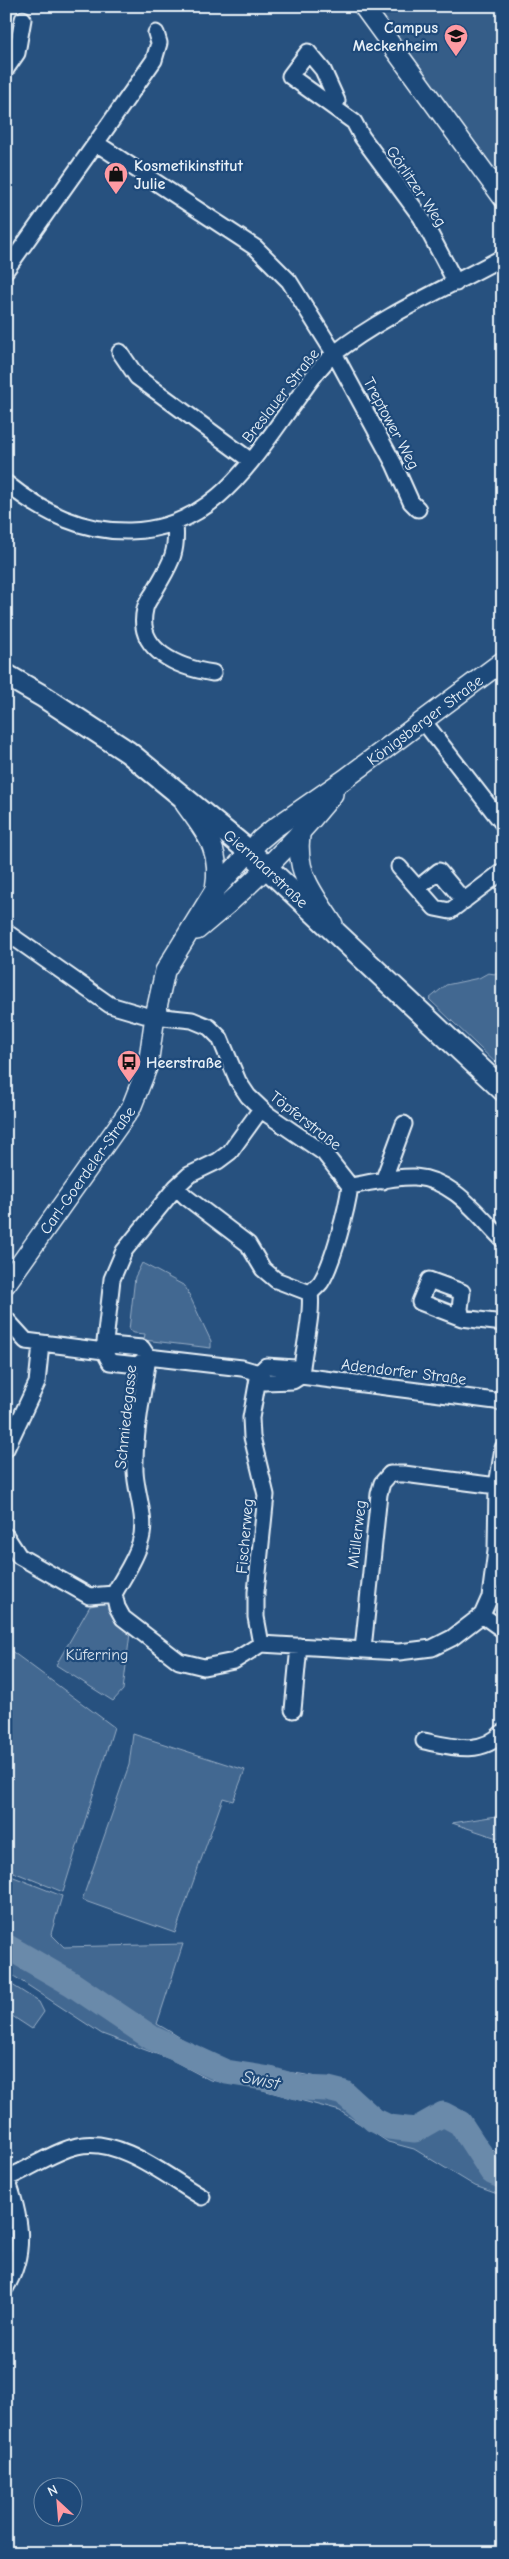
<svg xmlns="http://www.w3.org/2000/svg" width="509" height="2559" viewBox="0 0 509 2559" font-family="'Comic Neue',sans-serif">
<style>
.built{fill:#355d88}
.green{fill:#436891;stroke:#96acc4}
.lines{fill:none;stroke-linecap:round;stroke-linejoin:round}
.stream{stroke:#9db3c9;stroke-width:4.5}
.river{stroke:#6b8aaa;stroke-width:25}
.minor-casing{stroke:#e8f1f8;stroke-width:19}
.tertiary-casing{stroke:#e8f1f8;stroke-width:22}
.secondary-casing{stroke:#e8f1f8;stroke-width:25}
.minor{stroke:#1f4a7a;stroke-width:15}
.tertiary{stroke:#1f4a7a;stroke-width:19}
.secondary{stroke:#1f4a7a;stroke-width:21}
.labels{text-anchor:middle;stroke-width:4.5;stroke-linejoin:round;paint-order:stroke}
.poi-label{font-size:16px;font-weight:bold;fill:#e8f1f8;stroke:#1f4a7a;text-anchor:start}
.street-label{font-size:16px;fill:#e8f1f8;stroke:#1f4a7a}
.park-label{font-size:16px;fill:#d8e3ee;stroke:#1f4a7a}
.water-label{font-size:18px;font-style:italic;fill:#d5e2ec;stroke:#1f4a7a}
</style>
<rect width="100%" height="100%" fill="#27517f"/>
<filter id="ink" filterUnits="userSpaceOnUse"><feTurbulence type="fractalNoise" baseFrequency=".02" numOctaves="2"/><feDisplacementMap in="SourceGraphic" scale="10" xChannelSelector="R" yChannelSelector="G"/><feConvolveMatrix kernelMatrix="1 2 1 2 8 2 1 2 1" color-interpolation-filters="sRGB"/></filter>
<g filter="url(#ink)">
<!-- built -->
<path class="built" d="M374 6H503V188Z"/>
<!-- green -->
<path class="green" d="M488 973 503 975V1070L429 999 446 985 479 978Z
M142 1263 185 1286 211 1341V1348L144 1340 145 1334 134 1333 129 1330 135 1277Z
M109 1603 114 1620 130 1633 123 1690 113 1701 56 1665 90 1606Z
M6 1647 114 1727 63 1892 6 1869Z
M133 1734 245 1770 233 1801 223 1798 175 1933 82 1900 129 1765Z
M503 1815V1840L452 1823Z
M6 1874 62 1896 51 1934 64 1947 183 1944 157 2024C181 2037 205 2056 231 2063 266 2072 305 2071 339 2083 361 2091 371 2115 395 2120 421 2126 432 2103 455 2110 476 2116 487 2155 503 2155V2196L475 2186 414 2149 388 2142 340 2111 259 2089 210 2080 170 2059 102 2034 6 1971Z
M6 1981 39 2002 44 2012 32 2029 6 2012Z"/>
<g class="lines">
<!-- stream -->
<path class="stream" d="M492 2172 503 2165"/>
<!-- river -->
<path class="river" d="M6 1946 72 1984 152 2038 226 2072 270 2079 301 2088 328 2089 344 2093 374 2120 389 2127 415 2130 443 2114 460 2123 492 2172 503 2177"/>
<defs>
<path id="minor" d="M156 33 159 43 154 60 96 143 256 248 289 281 334 353 394 464 411 502 418 509
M6 69 17 53 23 19
M329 104 290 76 308 52 323 70 337 101 329 104 354 122 362 137 421 217 456 283
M6 270 96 143
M120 352 137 377 251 461
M6 483C43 513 82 532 130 531 214 529 252 460 297 399 308 384 320 365 335 353 383 315 449 287 503 257
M175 524C178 556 169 565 154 592 151 597 146 603 145 609 135 651 180 668 213 673
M424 722 503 824
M399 867 435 908 450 911 503 871
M418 888 439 871 464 901
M6 932 110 1005 144 1015 192 1020 209 1027 220 1038 238 1081 248 1096 267 1114 324 1153 350 1186
M383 1181 404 1124
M350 1186C370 1183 394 1176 415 1177 454 1180 477 1214 503 1240
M176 1187 186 1197 248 1244 263 1269 276 1280 310 1293
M462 1318 460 1309 462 1292 429 1280 420 1302 462 1318 503 1323
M6 1319 26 1341 104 1351
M104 1351 110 1362 137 1365 148 1357 242 1368 259 1373 265 1382 293 1381 301 1376 503 1402
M104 1351 112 1279 124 1251 176 1187 189 1175 218 1161 230 1152 261 1109
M104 1351 110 1345 142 1348 148 1357
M259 1373 251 1418 252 1437 266 1495 256 1592V1617L261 1644
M259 1373 266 1366 295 1368 301 1376
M301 1376C303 1350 313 1316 310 1293 313 1290 318 1286 321 1282 333 1263 347 1209 350 1186
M6 1449 37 1383 41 1344
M6 1536 19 1556 89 1596 114 1594
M114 1594 117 1607 123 1618 179 1661 204 1667 234 1661 261 1644 399 1652 432 1648 452 1638 482 1615 490 1597 496 1551 497 1486 503 1448
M114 1594C123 1577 135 1561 140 1543 148 1520 136 1494 135 1471 134 1434 143 1394 148 1357
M482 1615 503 1630
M363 1649 379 1494 382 1483 390 1474H404L497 1486
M293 1710 299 1646
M424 1741C452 1747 482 1756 503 1732
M6 2177C20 2214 28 2251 6 2287
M7 2178C30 2169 52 2152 77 2146 119 2136 167 2177 202 2197"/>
<g id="tertiary">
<path d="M363 6 503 198"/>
<path d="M185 804C207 834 222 850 215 890"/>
<path d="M300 835C295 873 313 893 333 924"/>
<path d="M197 930C249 888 291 846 333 794"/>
<path id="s1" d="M6 1284 131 1108 148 1065 155 1016 165 971 215 890 260 840 273 829 345 779 503 661"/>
</g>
<g id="secondary">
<path id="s2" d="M6 675 44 697 128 752 250 852 503 1090"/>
</g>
</defs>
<!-- minor casing -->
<use href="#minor" class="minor-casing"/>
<!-- tertiary casing -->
<use href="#tertiary" class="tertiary-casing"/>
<!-- secondary casing -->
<use href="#secondary" class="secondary-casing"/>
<!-- minor -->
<use href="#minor" class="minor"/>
<!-- tertiary -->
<use href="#tertiary" class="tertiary"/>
<!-- secondary -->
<use href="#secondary" class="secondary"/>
</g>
</g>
<!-- icons -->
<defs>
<symbol id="school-pin" viewBox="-11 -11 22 30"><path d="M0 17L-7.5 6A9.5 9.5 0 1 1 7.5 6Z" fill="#ff9aa2" stroke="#1f4a7a"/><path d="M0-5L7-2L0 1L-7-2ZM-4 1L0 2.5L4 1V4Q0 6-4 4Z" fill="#111"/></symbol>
<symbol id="shop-pin" viewBox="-11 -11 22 30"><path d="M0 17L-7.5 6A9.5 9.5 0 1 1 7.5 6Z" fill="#ff9aa2" stroke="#1f4a7a"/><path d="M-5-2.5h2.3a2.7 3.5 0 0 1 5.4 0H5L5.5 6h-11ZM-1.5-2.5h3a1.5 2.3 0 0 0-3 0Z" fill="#111"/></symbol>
<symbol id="bus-pin" viewBox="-11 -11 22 30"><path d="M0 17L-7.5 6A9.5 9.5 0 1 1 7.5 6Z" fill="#ff9aa2" stroke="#1f4a7a"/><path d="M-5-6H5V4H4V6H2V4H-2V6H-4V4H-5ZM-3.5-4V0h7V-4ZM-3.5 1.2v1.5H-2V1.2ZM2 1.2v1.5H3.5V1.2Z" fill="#111"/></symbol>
</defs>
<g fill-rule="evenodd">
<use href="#school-pin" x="442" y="22" width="28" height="38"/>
<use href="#shop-pin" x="102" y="160" width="28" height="38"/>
<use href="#bus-pin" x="115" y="1048" width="28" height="38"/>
</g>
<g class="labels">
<!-- poi labels -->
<g class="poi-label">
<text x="438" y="33" text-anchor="end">Campus<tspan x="438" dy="18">Meckenheim</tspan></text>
<text x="134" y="171">Kosmetikinstitut<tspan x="134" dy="18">Julie</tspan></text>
<text x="146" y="1068">Heerstraße</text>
</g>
<!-- street labels -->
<g class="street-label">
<text transform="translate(417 186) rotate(56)" y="6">Görlitzer Weg</text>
<text transform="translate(280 395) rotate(-52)" y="6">Breslauer Straße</text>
<text transform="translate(392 423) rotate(62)" y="6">Treptower Weg</text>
<text dy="6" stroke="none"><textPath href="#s1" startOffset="724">Königsberger Straße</textPath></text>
<text dy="6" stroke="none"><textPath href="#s2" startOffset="325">Giermaarstraße</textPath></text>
<text transform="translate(306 1120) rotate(38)" y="6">Töpferstraße</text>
<text dy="6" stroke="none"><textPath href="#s1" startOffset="140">Carl-Goerdeler-Straße</textPath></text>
<text transform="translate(404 1371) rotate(7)" y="6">Adendorfer Straße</text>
<text transform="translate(125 1417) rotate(-84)" y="6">Schmiedegasse</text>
<text transform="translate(356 1534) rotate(-83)" y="6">Müllerweg</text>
<text transform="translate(244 1536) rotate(-85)" y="6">Fischerweg</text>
</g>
<!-- park labels -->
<g class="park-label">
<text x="97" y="1660">Küferring</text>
</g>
<!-- water labels -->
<g class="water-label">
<text transform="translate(261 2080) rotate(12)" y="6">Swist</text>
</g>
</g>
<!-- margin -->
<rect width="509" height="2559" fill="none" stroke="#1f4a7a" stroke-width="25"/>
<rect x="12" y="12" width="484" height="2534" fill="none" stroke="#e8f1f8" stroke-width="2" filter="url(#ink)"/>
<!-- north arrow -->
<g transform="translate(58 2502) rotate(334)"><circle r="24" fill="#1f4a7a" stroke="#6f8dac"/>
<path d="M0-4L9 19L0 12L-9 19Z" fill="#ff9aa2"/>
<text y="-8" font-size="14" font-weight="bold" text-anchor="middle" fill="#e8f1f8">N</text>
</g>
</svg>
